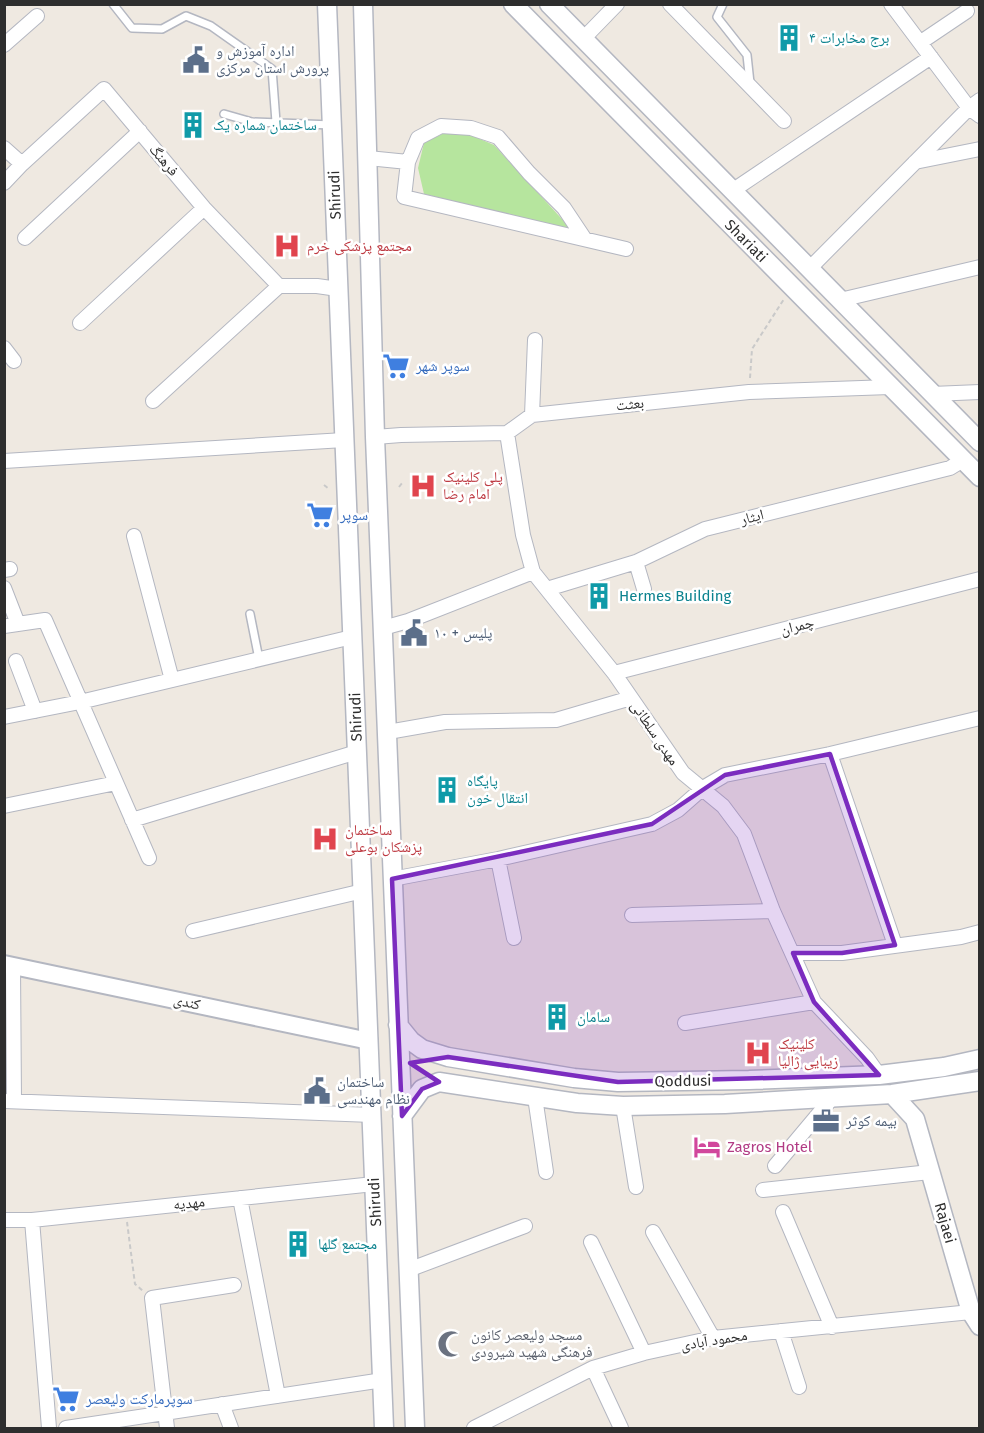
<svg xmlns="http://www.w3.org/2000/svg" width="984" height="1433" viewBox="0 0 984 1433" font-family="'Fira Sans','Noto Naskh Arabic',sans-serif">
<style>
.green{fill:#b6e59e}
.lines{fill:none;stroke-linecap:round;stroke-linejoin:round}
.service-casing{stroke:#b4b7c1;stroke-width:10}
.minor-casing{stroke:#b4b7c1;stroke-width:16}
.tertiary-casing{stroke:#b4b7c1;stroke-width:20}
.secondary-casing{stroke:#b4b7c1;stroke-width:21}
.path{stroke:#c9c9c9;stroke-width:2;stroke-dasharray:4.5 3;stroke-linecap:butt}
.service{stroke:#fff;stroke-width:7}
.minor{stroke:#fff;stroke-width:14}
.tertiary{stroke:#fff;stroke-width:16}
.secondary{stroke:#fff;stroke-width:18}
.marked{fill:#7b2cbf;fill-opacity:0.2;stroke:#7b2cbf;stroke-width:4.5;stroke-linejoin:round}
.labels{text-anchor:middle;stroke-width:5;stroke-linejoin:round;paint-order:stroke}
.culture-label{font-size:15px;fill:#0d838f;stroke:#fff;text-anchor:start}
.service-label{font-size:15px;fill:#4e5e75;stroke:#fff;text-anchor:start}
.street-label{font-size:15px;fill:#2e2e2e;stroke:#fff}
.health-label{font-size:15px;fill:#be3a42;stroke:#fff;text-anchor:start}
.shop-label{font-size:15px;fill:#366cbe;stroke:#fff;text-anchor:start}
.hotel-label{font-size:15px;fill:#b23c85;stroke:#fff;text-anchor:start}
.worship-label{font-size:15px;fill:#5b616d;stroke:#fff;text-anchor:start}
</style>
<rect width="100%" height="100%" fill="#efe9e1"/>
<!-- green -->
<path class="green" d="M444 133 468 134 494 145 572 230 424 194 418 168 424 143Z"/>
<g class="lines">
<defs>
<path id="service" d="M113 4 132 28 162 29 186 16 211 26 272 69 276 122
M723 4 717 17 747 55 750 83
M224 114 252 122 332 125
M250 614 259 659"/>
<path id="minor" d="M670 4 784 121
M891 4 969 108 980 116
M583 39 617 4
M921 42 967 11
M4 45 37 16
M4 148 22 164
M368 158 408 162
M915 162 980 149
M4 183 22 164 104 89 204 208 279 286H317L338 289
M732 191 931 57
M25 238 140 131
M584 238 564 208 529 173 498 137 471 128 441 126 418 138 408 162 404 197 626 249
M809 269 969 108 980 100
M840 300 980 267
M80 323 204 208
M4 348 14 361
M932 394 980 392
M153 401 279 286
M532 415 535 340
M507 433 523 535 533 572 614 673 683 773 723 806 744 834 773 911 814 1002 867 1058 879 1075
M375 437 401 435 507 433 532 415 749 392 890 387
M4 461 344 440
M134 536 172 680
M636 562 644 589
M4 570 10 569
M4 588 18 624
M547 589 636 562 705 529 950 468 963 460
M4 626 45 620 149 858
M383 628 408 621 533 572
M16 661 35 711
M614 673 980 579
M4 717 80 702 352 637
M388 732 445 722 556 720 631 698
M830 754 895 945
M4 806 116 783
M132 820 357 752
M498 859 514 938
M392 879 498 859 652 824 678 810 703 788 725 775 830 754 980 718
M632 915 773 911
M193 931 363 891
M793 953H842L961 937 980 932
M13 966 14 1101
M685 1023 814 1002
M535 1097 546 1172
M4 1101 372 1115
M623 1106 636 1187
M775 1166 832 1098
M763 1190 930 1172
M240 1198 278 1396
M783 1212 832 1327
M4 1220H32L374 1184
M32 1220 49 1428
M653 1232 713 1338
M591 1242 644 1353
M408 1270 525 1226
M781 1331 799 1387
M593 1368 621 1428
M222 1404 231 1428
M66 1428 383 1380
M167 1428 152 1298 234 1285
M474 1428 593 1368 644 1353 713 1338 971 1312"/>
<path id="tertiary" d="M4 964 369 1041"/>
<path id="secondary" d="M327 4 384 1428
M363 4 375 437 415 1428
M513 4 980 477
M549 4 980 442
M398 1025 411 1041 422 1049 448 1057 574 1078 618 1082 749 1080 879 1075 944 1067 980 1059
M892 1094 915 1119 971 1312 980 1326
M402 1116 422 1089 439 1082 577 1103 623 1106 725 1104 892 1094 980 1081"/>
</defs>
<!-- service casing -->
<use href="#service" class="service-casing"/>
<!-- minor casing -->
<use href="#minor" class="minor-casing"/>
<!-- tertiary casing -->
<use href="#tertiary" class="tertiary-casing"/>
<!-- secondary casing -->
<use href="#secondary" class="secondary-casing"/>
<!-- path -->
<path class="path" d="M750 378 752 349 784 299
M324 485 329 489
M399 487 403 482
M127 1222 135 1284 143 1291"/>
<!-- service -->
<use href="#service" class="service"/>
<!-- minor -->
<use href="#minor" class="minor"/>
<!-- tertiary -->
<use href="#tertiary" class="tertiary"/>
<!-- secondary -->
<use href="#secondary" class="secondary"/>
</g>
<!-- marked area -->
<path class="marked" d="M830 754 895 945 842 953H793L814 1002 879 1075 618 1082 448 1057 410 1063 439 1082 422 1089 402 1116 392 879 652 824 725 775Z"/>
<!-- icons -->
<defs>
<symbol id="building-bare" viewBox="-9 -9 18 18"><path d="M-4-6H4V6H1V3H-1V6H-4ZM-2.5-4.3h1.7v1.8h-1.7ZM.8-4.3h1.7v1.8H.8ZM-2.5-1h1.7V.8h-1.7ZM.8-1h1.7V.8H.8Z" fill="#0f9aa8" stroke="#fff" stroke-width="2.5" paint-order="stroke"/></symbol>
<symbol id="civic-bare" viewBox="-9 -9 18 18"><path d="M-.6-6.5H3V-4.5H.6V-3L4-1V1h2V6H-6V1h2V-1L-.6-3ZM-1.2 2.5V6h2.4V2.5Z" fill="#5c6f8a" stroke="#fff" stroke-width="2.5" paint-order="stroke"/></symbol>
<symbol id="hospital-bare" viewBox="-9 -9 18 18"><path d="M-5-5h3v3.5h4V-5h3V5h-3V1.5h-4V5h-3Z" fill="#e0444e" stroke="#fff" stroke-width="2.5" paint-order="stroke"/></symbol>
<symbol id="supermarket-bare" viewBox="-9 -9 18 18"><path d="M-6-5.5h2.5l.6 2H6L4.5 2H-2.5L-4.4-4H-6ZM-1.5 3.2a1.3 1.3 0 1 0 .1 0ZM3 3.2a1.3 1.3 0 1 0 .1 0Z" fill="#3f7fe0" stroke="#fff" stroke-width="2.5" paint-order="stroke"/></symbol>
<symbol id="office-bare" viewBox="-9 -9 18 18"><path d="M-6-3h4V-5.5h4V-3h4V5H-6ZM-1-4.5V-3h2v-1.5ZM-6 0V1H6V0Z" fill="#5c6f8a" stroke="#fff" stroke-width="2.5" paint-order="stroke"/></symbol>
<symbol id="hotel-bare" viewBox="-9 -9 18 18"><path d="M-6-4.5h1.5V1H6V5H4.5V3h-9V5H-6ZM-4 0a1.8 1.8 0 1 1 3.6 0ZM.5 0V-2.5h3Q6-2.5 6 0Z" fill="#d1479c" stroke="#fff" stroke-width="2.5" paint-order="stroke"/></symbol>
<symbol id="mosque-bare" viewBox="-9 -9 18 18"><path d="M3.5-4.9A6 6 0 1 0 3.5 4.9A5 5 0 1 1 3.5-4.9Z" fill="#6b7280" stroke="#fff" stroke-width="2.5" paint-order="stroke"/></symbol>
</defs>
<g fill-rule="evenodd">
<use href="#building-bare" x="770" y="19" width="38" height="38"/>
<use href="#civic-bare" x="177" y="41" width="38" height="38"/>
<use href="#building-bare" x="174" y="106" width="38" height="38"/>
<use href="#hospital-bare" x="268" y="227" width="38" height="38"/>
<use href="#supermarket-bare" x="377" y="347" width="38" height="38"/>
<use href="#hospital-bare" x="404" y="467" width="38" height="38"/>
<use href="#supermarket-bare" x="301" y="496" width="38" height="38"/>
<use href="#building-bare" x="580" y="577" width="38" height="38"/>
<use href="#civic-bare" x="395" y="614" width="38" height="38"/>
<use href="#building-bare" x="428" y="771" width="38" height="38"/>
<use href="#hospital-bare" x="306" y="820" width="38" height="38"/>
<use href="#building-bare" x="538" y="998" width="38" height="38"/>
<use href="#hospital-bare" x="739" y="1034" width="38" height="38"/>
<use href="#civic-bare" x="298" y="1072" width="38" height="38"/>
<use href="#office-bare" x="807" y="1102" width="38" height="38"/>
<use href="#hotel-bare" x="688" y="1128" width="38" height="38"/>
<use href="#building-bare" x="279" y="1225" width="38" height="38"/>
<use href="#mosque-bare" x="432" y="1325" width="38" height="38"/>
<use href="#supermarket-bare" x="47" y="1380" width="38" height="38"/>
</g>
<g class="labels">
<!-- culture labels -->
<g class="culture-label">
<text x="809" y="43">برج مخابرات ۴</text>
<text x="213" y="130">ساختمان شماره یک</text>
<text x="619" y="601">Hermes Building</text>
<text x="467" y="786">پایگاه<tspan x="467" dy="17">انتقال خون</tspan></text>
<text x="577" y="1022">سامان</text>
<text x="318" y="1249">مجتمع گلها</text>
</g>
<!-- service labels -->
<g class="service-label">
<text x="216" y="56">اداره آموزش و<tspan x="216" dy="17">پرورش استان مرکزی</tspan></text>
<text x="434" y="638">پلیس + ۱۰</text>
<text x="337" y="1087">ساختمان<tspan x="337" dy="17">نظام مهندسی</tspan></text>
<text x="846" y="1126">بیمه کوثر</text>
</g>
<!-- street labels -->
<g class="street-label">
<text transform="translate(164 160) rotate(50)" y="5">فرهنگ</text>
<text transform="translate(335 195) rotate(-92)" y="5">Shirudi</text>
<text transform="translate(746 241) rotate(45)" y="5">Shariati</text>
<text transform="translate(630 404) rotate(-6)" y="5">بعثت</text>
<text transform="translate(752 517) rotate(-14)" y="5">ایثار</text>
<text transform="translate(797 626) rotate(-14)" y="5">چمران</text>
<text transform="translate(356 717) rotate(-92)" y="5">Shirudi</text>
<text transform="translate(655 733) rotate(56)" y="5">مهدی سلطانی</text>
<text transform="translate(187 1002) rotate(12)" y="5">کندی</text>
<text transform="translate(683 1081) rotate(-1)" y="5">Qoddusi</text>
<text transform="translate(375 1202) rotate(-93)" y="5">Shirudi</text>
<text transform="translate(189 1203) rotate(-6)" y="5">مهدیه</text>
<text transform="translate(945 1223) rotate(74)" y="5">Rajaei</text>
<text transform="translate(714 1340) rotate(-9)" y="5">محمود آبادی</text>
</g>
<!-- health labels -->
<g class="health-label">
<text x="307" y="251">مجتمع پزشکی خرم</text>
<text x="443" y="482">پلی کلینیک<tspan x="443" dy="17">امام رضا</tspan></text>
<text x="345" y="835">ساختمان<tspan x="345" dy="17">پزشکان بوعلی</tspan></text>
<text x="778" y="1049">کلینیک<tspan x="778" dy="17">زیبایی ژالیا</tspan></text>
</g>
<!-- shop labels -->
<g class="shop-label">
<text x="416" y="371">سوپر شهر</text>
<text x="340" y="520">سوپر</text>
<text x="86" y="1404">سوپرمارکت ولیعصر</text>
</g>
<!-- hotel labels -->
<g class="hotel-label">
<text x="727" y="1152">Zagros Hotel</text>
</g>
<!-- worship labels -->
<g class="worship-label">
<text x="471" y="1340">مسجد ولیعصر کانون<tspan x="471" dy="17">فرهنگی شهید شیرودی</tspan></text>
</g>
</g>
<!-- border -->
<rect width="984" height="1433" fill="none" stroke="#2e2e2e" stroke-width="12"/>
</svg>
